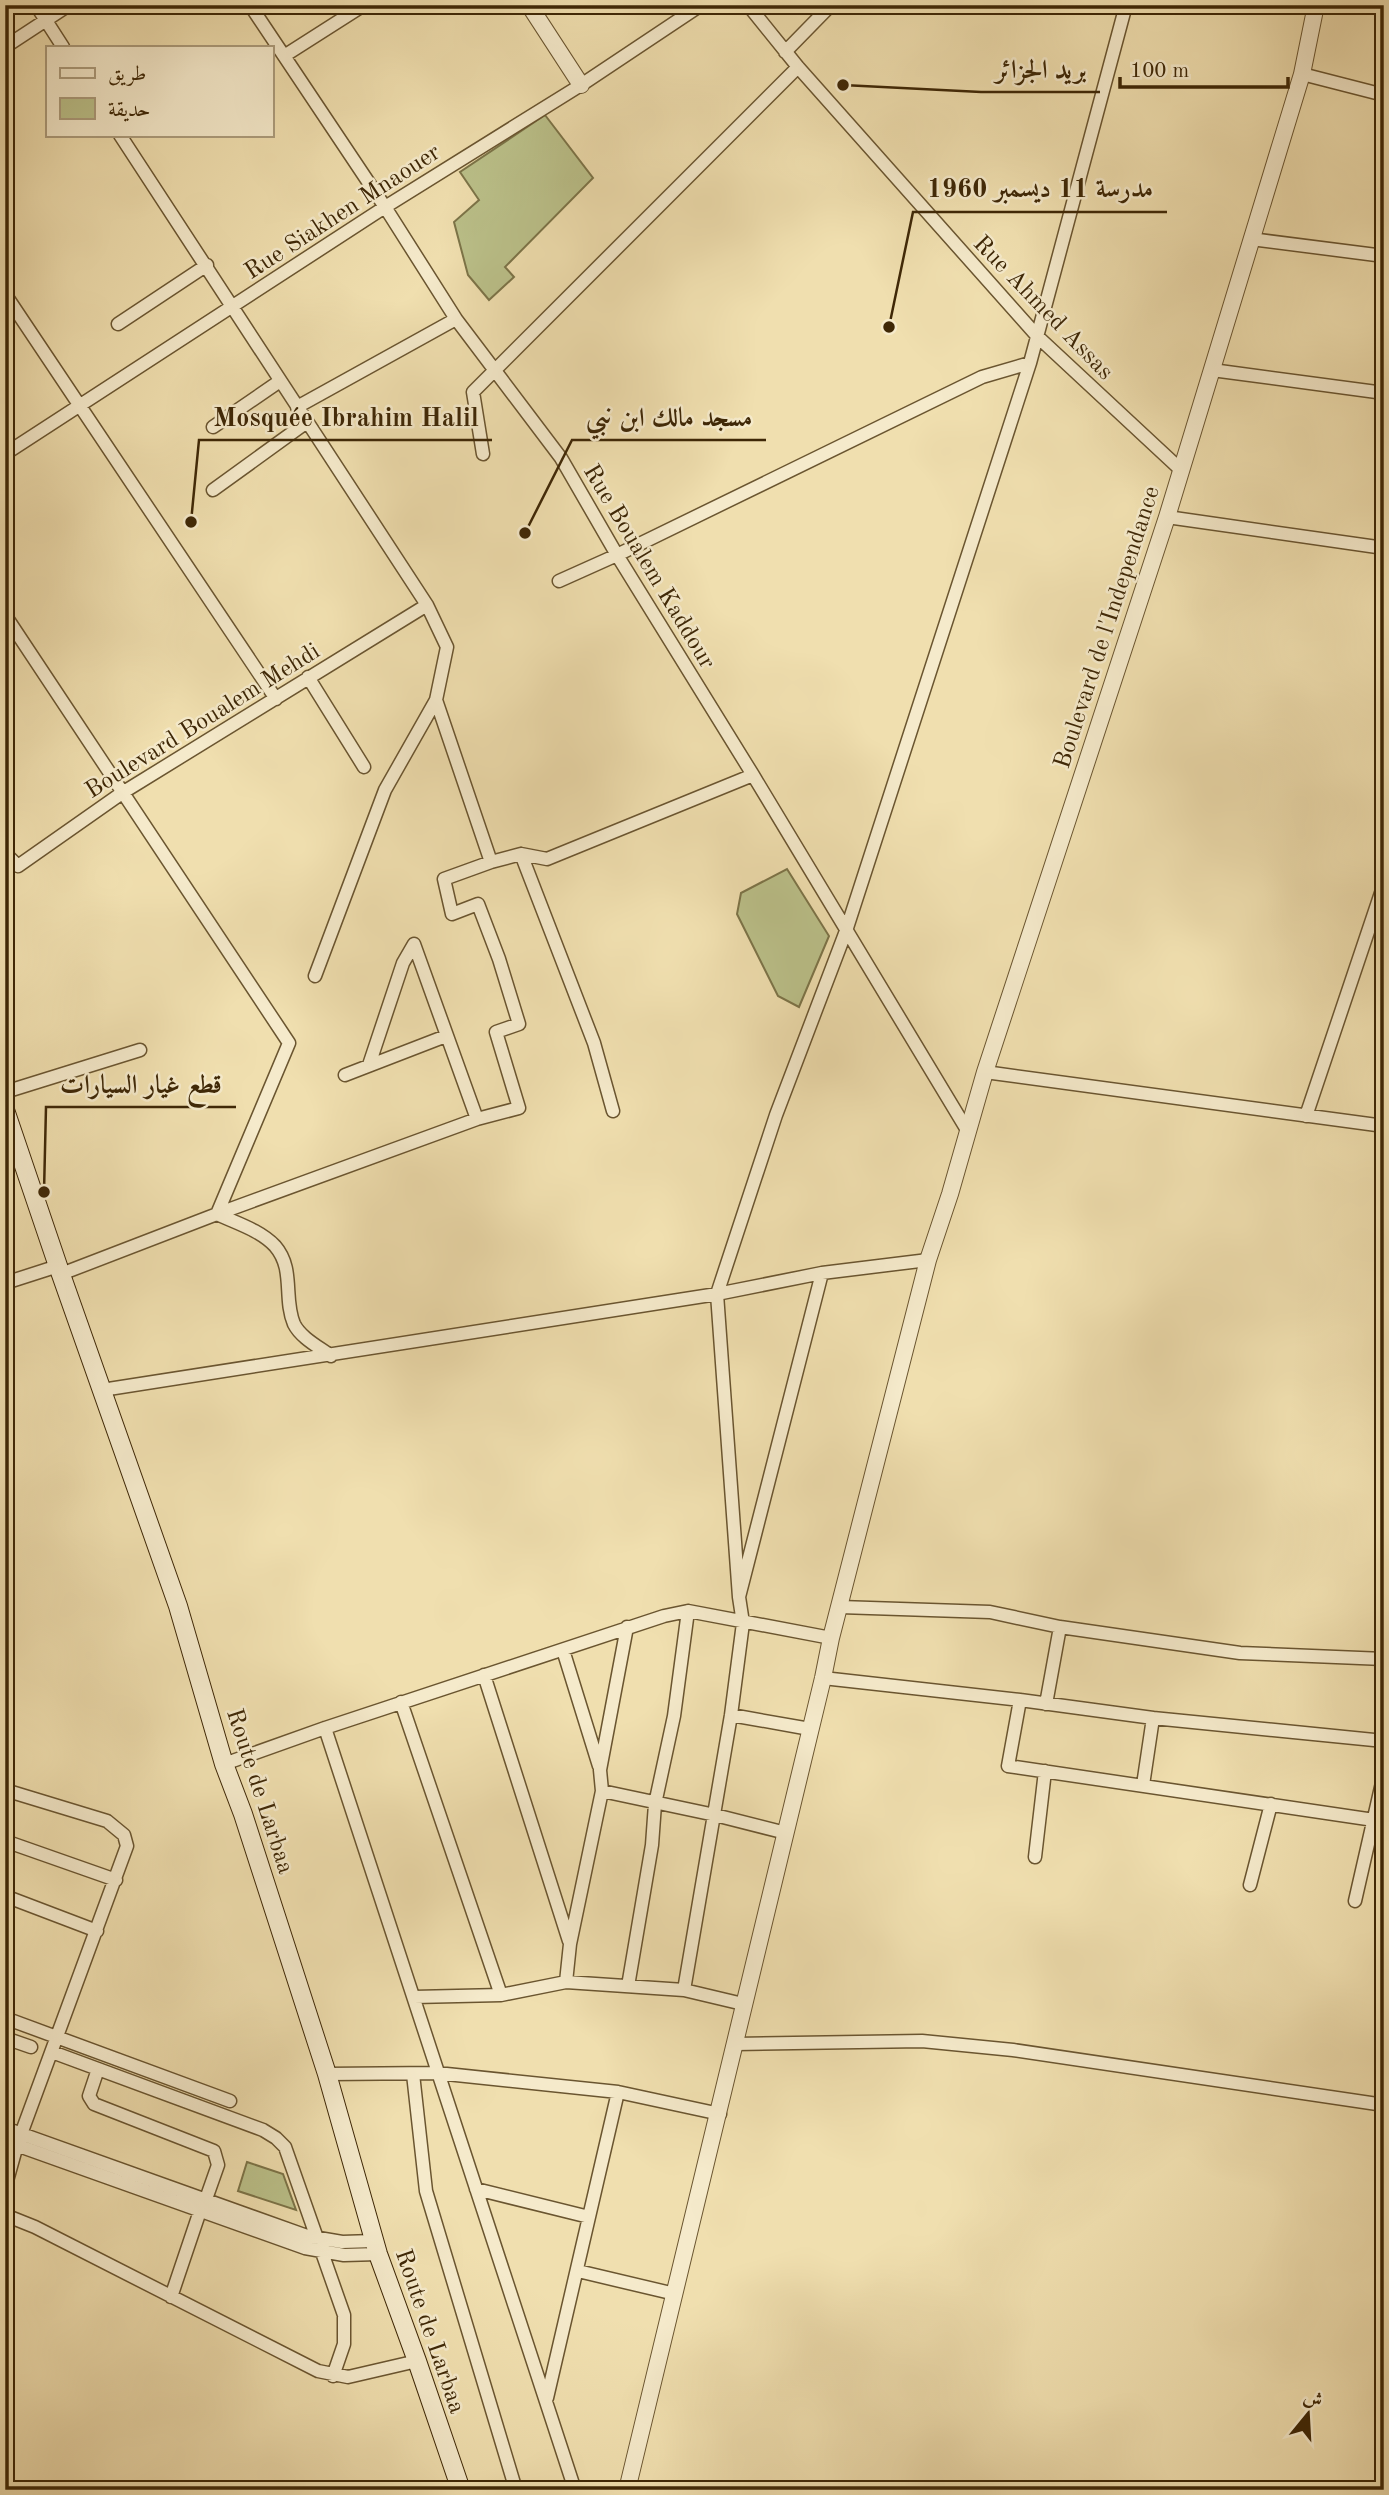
<svg xmlns="http://www.w3.org/2000/svg" width="1389" height="2495" viewBox="0 0 1389 2495" font-family="'Old Standard TT',Amiri,serif">
<style>
.green{fill:#bbc18a;stroke:#7c7448;stroke-width:2}
.lines{fill:none;stroke-linecap:round;stroke-linejoin:round}
.minor-casing{stroke:#6a5530;stroke-width:15}
.tertiary-casing{stroke:#6a5530;stroke-width:18}
.secondary-casing{stroke:#3e2706;stroke-width:20}
.minor{stroke:#f5eacb;stroke-width:12}
.tertiary{stroke:#f5eacb;stroke-width:16}
.secondary{stroke:#f5eacb;stroke-width:18}
.labels{text-anchor:middle;stroke-width:5;stroke-linejoin:round;paint-order:stroke}
.street-label{font-size:24px;fill:#3e2706;stroke:#f5eacb}
.leader{fill:none;stroke:#3e2706;stroke-width:2.5}
.callout-dot{fill:#3e2706;stroke:#f5eacb;stroke-width:2.5}
.callout-label{font-size:26px;text-anchor:middle;font-weight:bold;fill:#3e2706;stroke:#f5eacb;stroke-width:5;stroke-linejoin:round;paint-order:stroke}
</style>
<rect width="100%" height="100%" fill="#f0dfaf"/>
<filter id="stains"><feTurbulence type="fractalNoise" baseFrequency=".00286" numOctaves="4"/><feColorMatrix values="0 0 0 0 .2 0 0 0 0 .09 0 0 0 0 .02 0 0 0 .5 -.17"/></filter>
<radialGradient id="worn" r=".72"><stop offset=".6" stop-color="#630" stop-opacity="0"/><stop offset="1" stop-color="#630" stop-opacity=".3"/></radialGradient>
<!-- green -->
<path class="green" d="M545 115 593 178 505 267 514 277 489 300 468 275 454 222 479 200 460 172Z
M787 869 829 936 799 1007 778 996 737 914 741 893Z
M247 2162 283 2174 296 2210 238 2191Z"/>
<g class="lines">
<defs>
<path id="minor" d="M36 5 63 47
M250 5 385 207 456 319 561 458 617 555 753 775 967 1130
M748 5 798 67 1038 337 1181 470
M5 47 69 5
M785 52 831 5
M284 56 364 5
M1302 74 1384 95
M120 135 427 605 447 647 436 700 385 790 315 976
M1251 239 1384 256
M5 294 276 699
M118 324 207 265
M1212 370 1384 393
M297 407 456 319
M213 427 280 381
M5 454 385 207 581 85 701 5
M483 454 473 392 798 67
M213 490 307 422
M1167 517 1384 548
M559 581 617 555 982 377 1030 363
M5 615 289 1043 217 1214
M308 677 364 767
M436 700 491 862 521 854 547 859 753 775
M5 853 18 866 122 793 427 605
M521 854 594 1043 613 1111
M369 1065 403 963 414 944 477 1119
M985 1072 1384 1126
M345 1075 446 1036
M5 1092 140 1050
M1306 1116 1384 884
M217 1214 477 1119 519 1108 496 1032 519 1024 499 959 478 904 452 914 444 879 491 862
M61 1274 217 1214C236 1223 260 1230 275 1246 295 1269 283 1298 294 1324 301 1338 319 1347 331 1356
M5 1283 58 1266
M102 1390 717 1294 822 1273 928 1260
M739 1597 717 1294 776 1115 846 931 1030 363 1126 5
M840 1607 990 1612 1060 1627 1240 1653 1384 1659
M563 1650 599 1766
M484 1675 569 1941
M823 1678 1020 1700 1153 1718 1384 1741
M1020 1700 1008 1766 1374 1820
M401 1702 501 1995
M1046 1704 1060 1627
M731 1715 810 1729
M325 1728 575 2490
M224 1764 325 1728 664 1616 688 1611 831 1638
M1143 1785 1153 1718
M5 1790 107 1821 124 1835 127 1846 17 2145 5 2188
M602 1791 715 1815 786 1833
M5 1841 116 1880
M1035 1857 1045 1771
M1250 1885 1271 1804
M5 1896 97 1931
M1355 1901 1384 1774
M566 1982 570 1944 602 1791 600 1770 627 1627
M628 1986 652 1845 655 1804 674 1716 688 1611
M684 1990 731 1715 743 1623 739 1597 822 1273
M414 1997 501 1995 566 1982 684 1990 743 2004
M5 2018 230 2101
M5 2038 31 2047
M735 2044 922 2041 1013 2050 1384 2105
M52 2052 263 2130 276 2138 285 2147 344 2315V2344L333 2376
M98 2069 89 2096 94 2104 214 2151 218 2165 206 2199
M327 2074 437 2073 618 2092 720 2114
M413 2074 426 2191 516 2490
M5 2128 307 2236 342 2242 374 2241
M5 2141 305 2248 344 2255 378 2254
M476 2189 589 2217
M5 2215 35 2227 318 2371 348 2377 417 2361
M578 2271 675 2294
M171 2297 200 2211
M547 2398 618 2092"/>
<path id="tertiary" d="M529 5 581 85
M627 2490 823 1678 831 1638 928 1260 950 1194 985 1072 1167 517 1302 74 1316 5"/>
<path id="secondary" d="M5 1110 58 1266 178 1606 224 1764 243 1814 327 2074 378 2254 417 2361 461 2490"/>
</defs>
<!-- minor casing -->
<use href="#minor" class="minor-casing"/>
<!-- tertiary casing -->
<use href="#tertiary" class="tertiary-casing"/>
<!-- secondary casing -->
<use href="#secondary" class="secondary-casing"/>
<!-- minor -->
<use href="#minor" class="minor"/>
<!-- tertiary -->
<use href="#tertiary" class="tertiary"/>
<!-- secondary -->
<use href="#secondary" class="secondary"/>
</g>
<g class="labels">
<!-- street labels -->
<g class="street-label">
<text transform="translate(342 211) rotate(-33)" y="8">Rue Siakhen Mnaouer</text>
<text transform="translate(1044 307) rotate(46)" y="8">Rue Ahmed Assas</text>
<text transform="translate(650 566) rotate(59)" y="8">Rue Boualem Kaddour</text>
<text transform="translate(1106 627) rotate(-72)" y="8">Boulevard de l'Independance</text>
<text transform="translate(202 720) rotate(-32)" y="8">Boulevard Boualem Mehdi</text>
<text transform="translate(261 1791) rotate(72)" y="8">Route de Larbaa</text>
<text transform="translate(431 2331) rotate(71)" y="8">Route de Larbaa</text>
</g>
</g>
<!-- callouts -->
<path class="leader" d="M843 85L981 92H1100M889 327L913 212H1167M191 522L199 440H492M525 533L572 440H766M44 1192L46 1107H236"/>
<g class="callout-dot">
<circle cx="843" cy="85" r="7"/>
<circle cx="889" cy="327" r="7"/>
<circle cx="191" cy="522" r="7"/>
<circle cx="525" cy="533" r="7"/>
<circle cx="44" cy="1192" r="7"/>
</g>
<g class="callout-label">
<text x="1041" y="78">بريد الجزائر</text>
<text x="1040" y="197">مدرسة 11 ديسمبر 1960</text>
<text x="346" y="426">Mosquée Ibrahim Halil</text>
<text x="669" y="426">مسجد مالك ابن نبي</text>
<text x="141" y="1093">قطع غيار السيارات</text>
</g>
<!-- margin -->
<rect width="1389" height="2495" fill="none" stroke="#f0dfaf" stroke-width="28"/>
<rect x="7" y="7" width="1375" height="2481" fill="none" stroke="#3e2706" stroke-width="3.5"/>
<rect x="14" y="14" width="1361" height="2467" fill="none" stroke="#3e2706" stroke-width="2"/>
<!-- legend -->
<rect x="46" y="46" width="228" height="91" fill="#f5eacb" stroke="#ac9c7c" stroke-width="2"/>
<rect x="60" y="68" width="35" height="10" fill="#f5eacb" stroke="#ac9c7c" stroke-width="2"/>
<text x="108" y="80" font-size="21" fill="#3e2706">طريق</text>
<rect x="60" y="98" width="35" height="21" fill="#bbc18a" stroke="#ac9c7c" stroke-width="2"/>
<text x="108" y="116" font-size="21" fill="#3e2706">حديقة</text>
<!-- north arrow -->
<g transform="translate(1308 2414) rotate(18)" stroke="#f5eacb" stroke-width="5" paint-order="stroke">
<path d="M0-5L12 26L0 18L-12 26Z" fill="#3e2706"/>
<text y="-10" font-size="19" font-weight="bold" text-anchor="middle" fill="#3e2706">ش</text>
</g>
<!-- scale -->
<path d="M1120 77v10h168v-10" fill="none" stroke="#3e2706" stroke-width="3.5"/>
<text x="1130" y="77" font-size="21" fill="#3e2706" stroke="#f5eacb" stroke-width="5" paint-order="stroke">100 m</text>
<rect width="100%" height="100%" filter="url(#stains)"/>
<rect width="100%" height="100%" fill="url(#worn)"/>
</svg>
